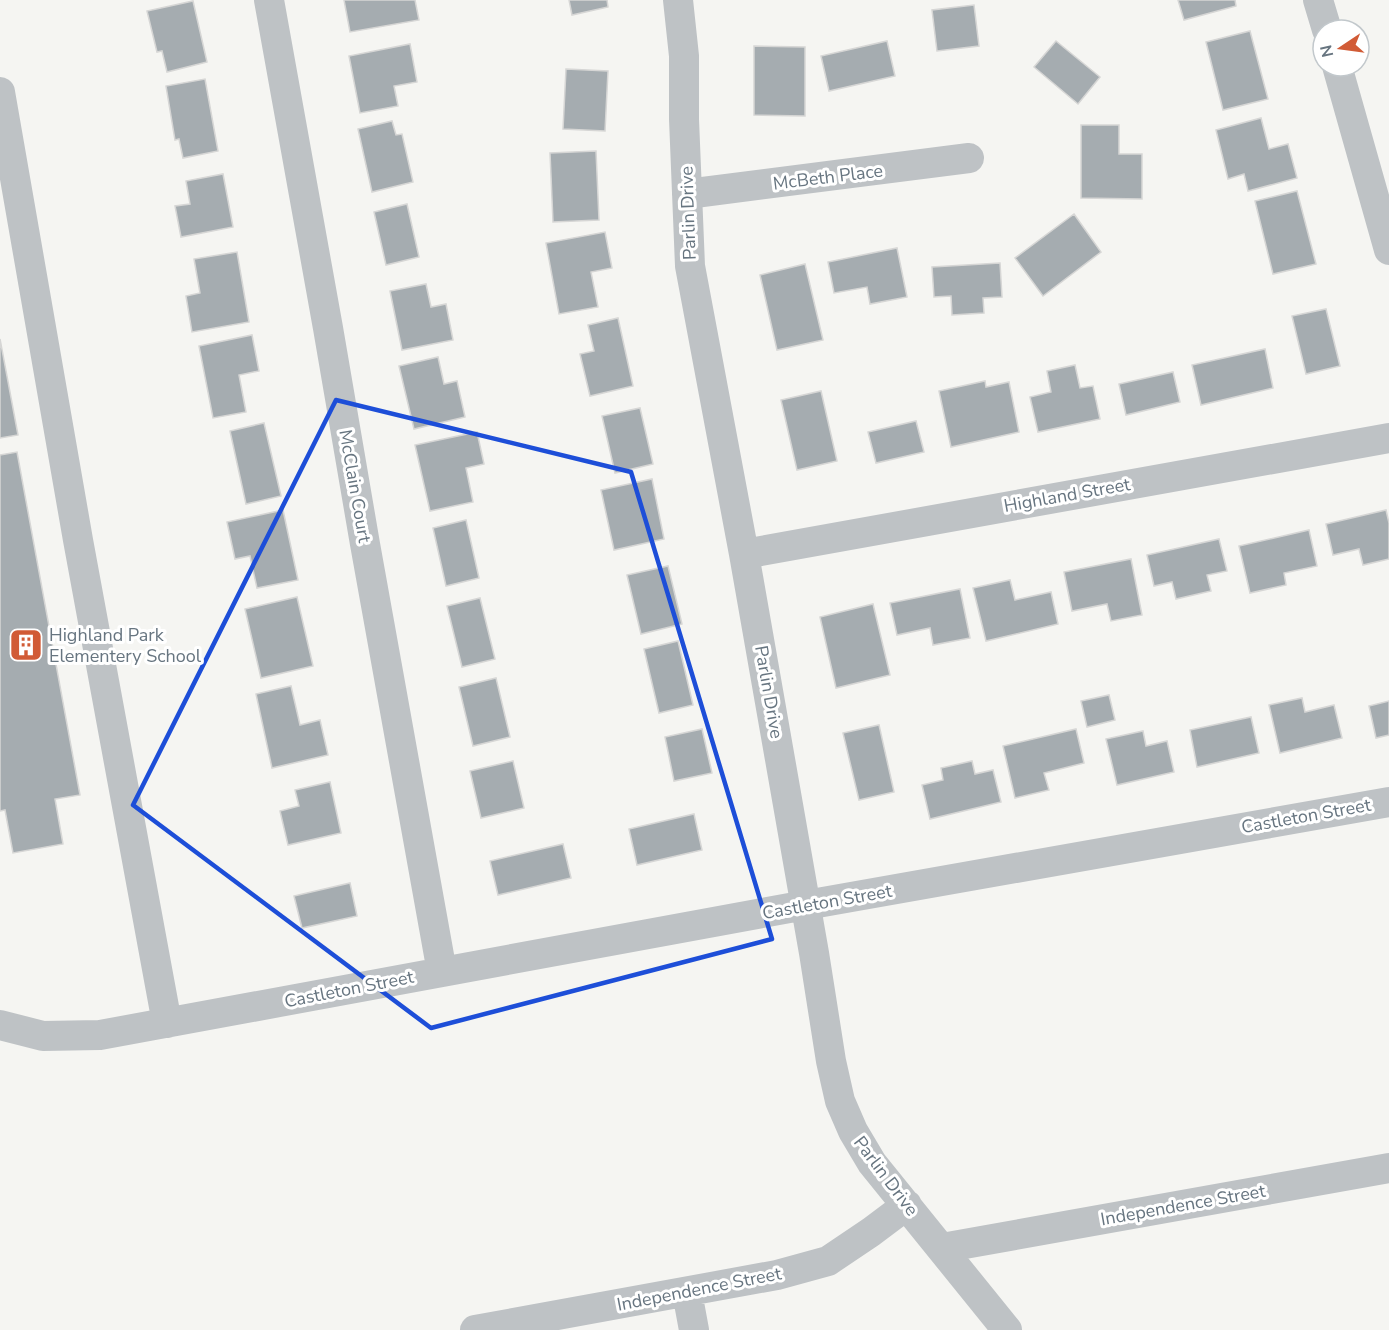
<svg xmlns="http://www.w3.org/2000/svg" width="1389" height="1330" viewBox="0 0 1389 1330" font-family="'Nunito Sans',sans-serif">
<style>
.building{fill:#a5acb0;stroke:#d6d6d5;stroke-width:1.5}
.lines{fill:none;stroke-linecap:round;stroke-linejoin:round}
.minor{stroke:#bec2c5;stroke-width:30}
.marked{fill:none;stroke:#1d4ed8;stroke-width:4.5;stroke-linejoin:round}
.labels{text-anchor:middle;stroke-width:6;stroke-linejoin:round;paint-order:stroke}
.street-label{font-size:18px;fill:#677580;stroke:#fff}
.poi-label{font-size:18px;fill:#677580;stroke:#fff;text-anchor:start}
</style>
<rect width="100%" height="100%" fill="#f5f5f2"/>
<!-- building -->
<path class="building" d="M344 0H415L419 20 350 32Z
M569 0H607L608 7 572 15Z
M1178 0H1235L1236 6 1184 20Z
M193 1 207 62 167 72 162 51 157 52 147 11Z
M974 5 979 46 937 51 932 10Z
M1250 31 1268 99 1223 110 1206 42Z
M887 41 895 76 829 91 821 56Z
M1056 41 1100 77 1078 104 1034 67Z
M410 44 417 82 394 86 398 106 360 113 349 56Z
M754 46 805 47V116L754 115Z
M566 69 608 71 605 131 563 129Z
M205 79 218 151 183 158 179 139 175 140 166 86Z
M1261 118 1269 149 1288 144 1297 178 1248 191 1244 174 1228 179 1216 130Z
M392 121 396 135 402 134 413 182 372 192 358 129Z
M1081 125H1119V154H1142V199L1081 198Z
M596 151 599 220 553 222 550 153Z
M223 174 233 227 181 237 175 206 190 204 186 181Z
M1297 191 1316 264 1273 274 1255 201Z
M407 204 419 257 386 265 374 212Z
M1074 214 1101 252 1043 296 1015 258Z
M605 232 612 268 591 272 598 307 559 314 546 243Z
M897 248 907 297 870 304 867 287 834 293 828 262Z
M237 252 249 322 192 332 186 296 200 293 194 259Z
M1000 263 1002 297 983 298 984 313 952 315 951 296 934 297 932 267Z
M805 264 823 340 777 350 760 275Z
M426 284 431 307 446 304 453 340 402 350 390 291Z
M1326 309 1340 366 1306 374 1292 316Z
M618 318 633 386 590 396 580 354 594 351 588 325Z
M252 335 259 371 239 375 246 412 213 418 199 346Z
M0 339 18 435 0 438Z
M1265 349 1273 388 1201 405 1192 365Z
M438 357 444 384 457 381 465 417 414 429 399 366Z
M1075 365 1080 388 1093 386 1100 419 1038 432 1030 397 1051 392 1047 371Z
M1173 372 1180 402 1126 415 1119 384Z
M985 381 986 387 1009 382 1019 432 951 447 939 391Z
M821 391 837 461 797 470 781 400Z
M640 408 653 464 615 473 602 416Z
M916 421 924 452 876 463 868 432Z
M264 423 281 496 246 504 230 431Z
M477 432 484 464 466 468 473 502 430 511 415 445Z
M17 452 80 795 55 799 63 844 13 853 5 810 0 811V455Z
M652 479 664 539 614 550 601 490Z
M283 510 298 580 257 588 250 556 235 559 227 522Z
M1386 510 1389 523V559L1363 565 1359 549 1333 555 1326 524Z
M466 520 479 578 446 586 433 528Z
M1309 530 1317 566 1284 573 1286 585 1250 593 1239 546Z
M1219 539 1227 571 1207 575 1211 591 1176 599 1172 582 1154 586 1147 555Z
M1131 559 1142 615 1111 621 1107 604 1072 611 1064 572Z
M668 566 682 624 641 634 627 575Z
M1010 580 1015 600 1051 592 1058 624 986 641 973 588Z
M960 589 970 638 933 645 930 628 897 635 890 603Z
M297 597 313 666 261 678 245 609Z
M480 598 495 659 462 667 447 606Z
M873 604 890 675 836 688 820 617Z
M678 641 693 705 659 713 644 649Z
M496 678 510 737 473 746 459 687Z
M291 686 300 725 320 720 328 755 272 768 256 694Z
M1109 695 1115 720 1087 727 1081 701Z
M1302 698 1305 712 1334 705 1342 738 1280 753 1269 705Z
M1389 701V735L1376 738 1369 706Z
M1251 717 1259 753 1197 767 1190 730Z
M879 725 894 792 859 800 843 733Z
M702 729 712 773 674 781 665 737Z
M1076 729 1084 763 1044 773 1049 790 1015 798 1003 746Z
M1143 731 1146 746 1167 741 1174 772 1117 785 1106 739Z
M513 761 524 808 481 818 470 771Z
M972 761 975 774 993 770 1001 802 930 819 922 785 943 780 941 768Z
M330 782 341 833 288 845 280 811 299 806 295 790Z
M694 814 702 850 637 865 629 829Z
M563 844 571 878 498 895 490 861Z
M350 883 357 916 302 928 294 896Z"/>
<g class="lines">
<!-- minor -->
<path class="minor" d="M269 0 328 328 365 544 442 972
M678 0 684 56V119L690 266 744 554 814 953 831 1061 840 1101 853 1131 872 1163 1007 1330
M1318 0 1327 30
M1337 66 1389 250
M0 92 78 540 167 1023
M687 194 969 158
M744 554 1389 438
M0 1025 43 1036 100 1035 806 905 1389 802
M942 1248 1389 1168
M687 1292 694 1330
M475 1330 777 1275 828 1261 871 1232 907 1205"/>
</g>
<!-- marked area -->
<path class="marked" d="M336 400 631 472 772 939 431 1028 133 805Z"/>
<!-- icons -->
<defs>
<symbol id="building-square" viewBox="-11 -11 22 22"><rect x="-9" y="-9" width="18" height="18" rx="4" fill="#d15b36" stroke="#fff"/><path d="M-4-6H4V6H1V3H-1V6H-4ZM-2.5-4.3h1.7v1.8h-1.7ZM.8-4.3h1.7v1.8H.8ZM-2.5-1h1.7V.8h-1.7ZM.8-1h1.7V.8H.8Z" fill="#fff"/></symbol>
</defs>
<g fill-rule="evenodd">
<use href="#building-square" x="7" y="626" width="38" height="38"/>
</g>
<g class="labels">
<!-- street labels -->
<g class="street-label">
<text transform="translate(828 177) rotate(-7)" y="6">McBeth Place</text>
<text transform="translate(688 213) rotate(-92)" y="6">Parlin Drive</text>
<text transform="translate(355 486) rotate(80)" y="6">McClain Court</text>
<text transform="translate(1067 495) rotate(-10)" y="6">Highland Street</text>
<text transform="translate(769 692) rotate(80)" y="6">Parlin Drive</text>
<text transform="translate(1306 816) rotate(-10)" y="6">Castleton Street</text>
<text transform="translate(827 902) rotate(-10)" y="6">Castleton Street</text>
<text transform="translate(349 989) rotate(-11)" y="6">Castleton Street</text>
<text transform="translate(886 1176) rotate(53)" y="6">Parlin Drive</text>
<text transform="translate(1183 1205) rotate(-10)" y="6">Independence Street</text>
<text transform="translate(699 1289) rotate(-11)" y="6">Independence Street</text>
</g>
<!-- poi labels -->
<g class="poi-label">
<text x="49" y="641">Highland Park<tspan x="49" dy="21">Elementery School</tspan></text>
</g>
</g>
<!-- north arrow -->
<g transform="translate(1341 48) rotate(257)"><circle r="28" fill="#ffffff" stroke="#c2c8cc" stroke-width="1.5"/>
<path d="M0-4.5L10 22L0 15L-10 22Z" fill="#d15b36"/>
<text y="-9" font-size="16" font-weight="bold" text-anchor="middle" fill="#677580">N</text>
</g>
</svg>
